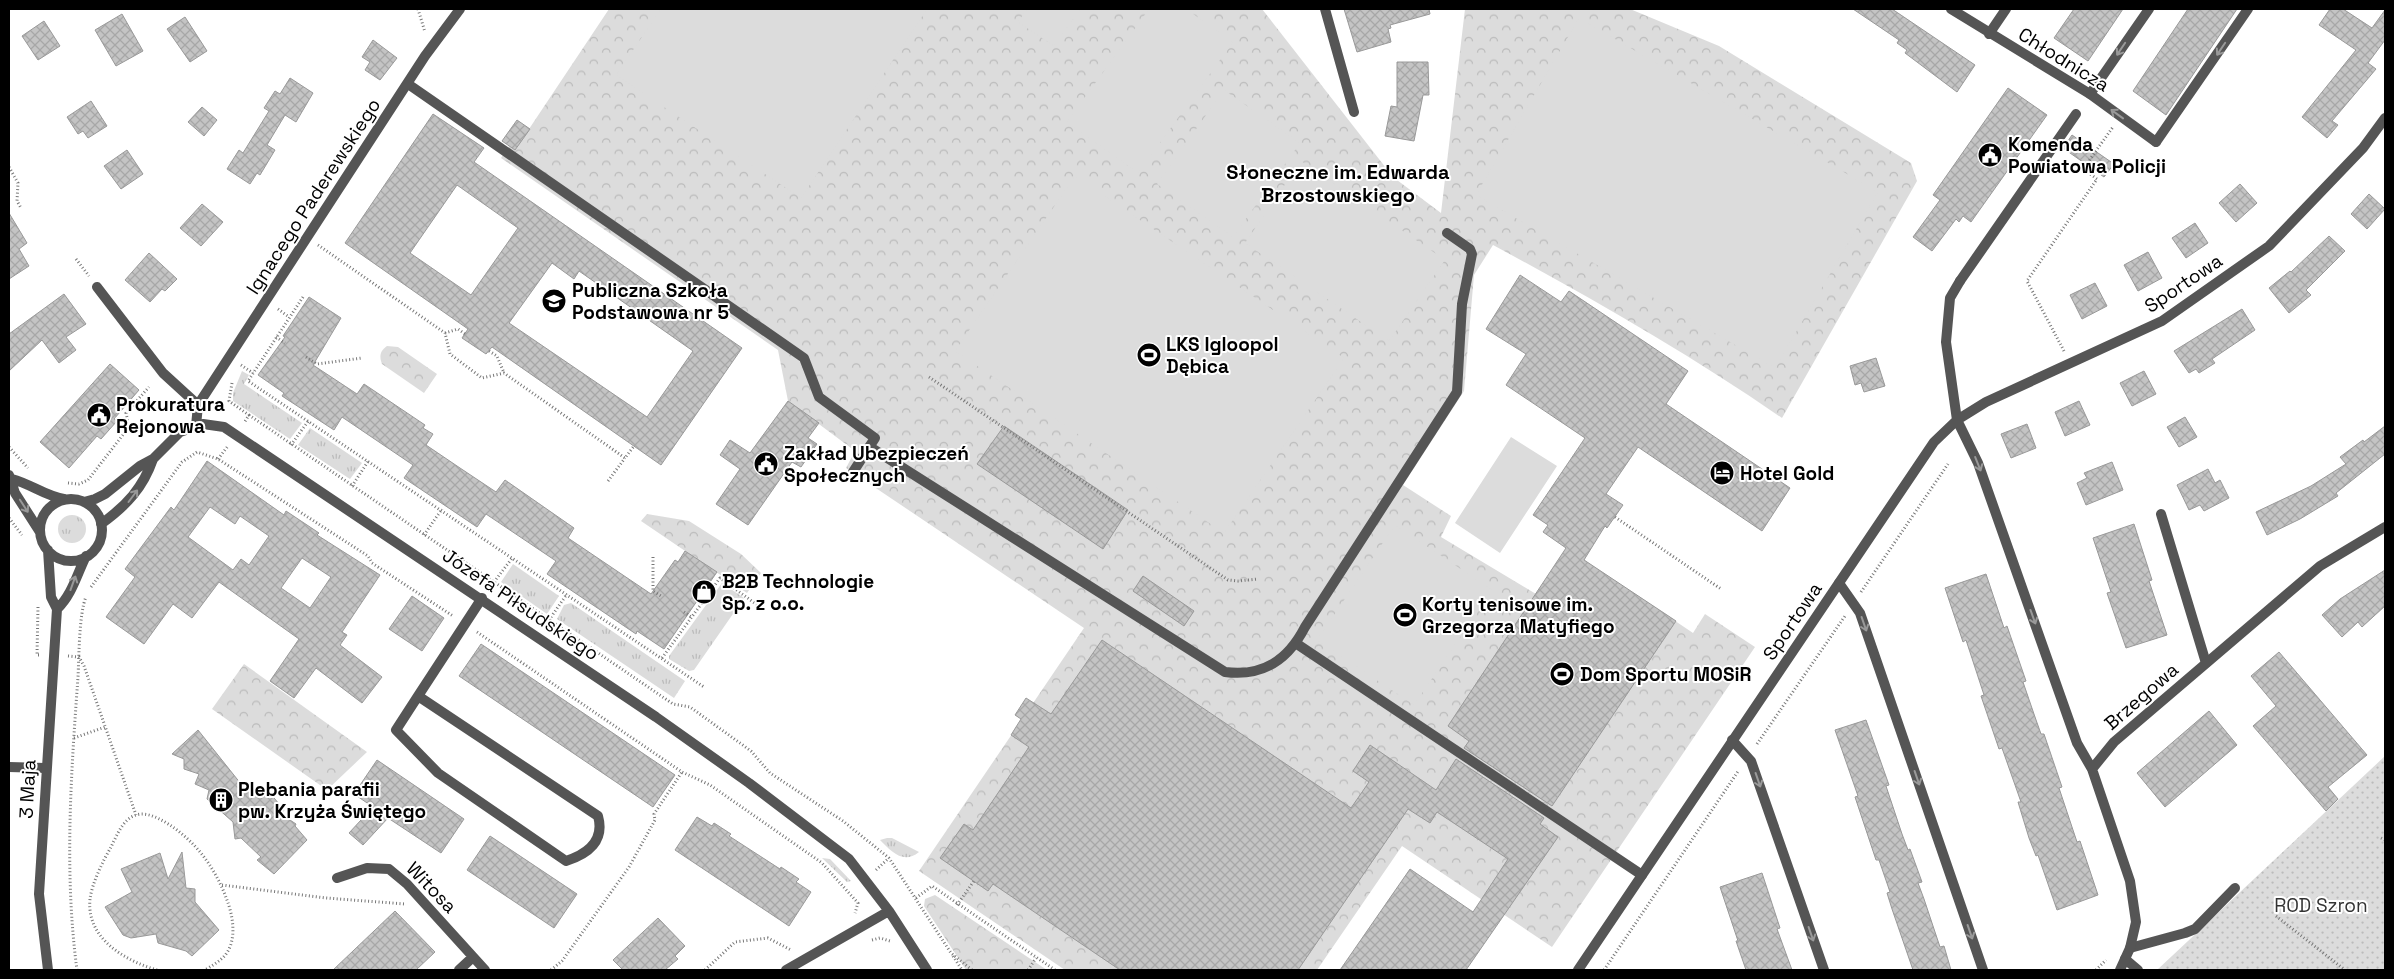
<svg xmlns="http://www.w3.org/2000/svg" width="2394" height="979" viewBox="0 0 2394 979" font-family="'Space Grotesk',sans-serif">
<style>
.grass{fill:url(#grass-tufts)}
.park{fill:url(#park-crowns)}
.garden{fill:url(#garden-dots)}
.pitch{fill:#dcdcdc}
.building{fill:url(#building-cross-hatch);stroke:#999;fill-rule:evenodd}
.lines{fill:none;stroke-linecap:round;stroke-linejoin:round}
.path{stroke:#777;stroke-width:3;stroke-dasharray:1 2.5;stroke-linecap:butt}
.lane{stroke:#555;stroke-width:10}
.street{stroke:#555;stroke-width:10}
.oneway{stroke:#999}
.labels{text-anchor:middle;stroke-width:4;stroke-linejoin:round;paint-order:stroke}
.street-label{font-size:19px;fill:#000;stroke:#fff}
.poi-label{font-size:19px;font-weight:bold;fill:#000;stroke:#fff;text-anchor:start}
.park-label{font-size:19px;fill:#333;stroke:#fff}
.neighbourhood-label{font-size:20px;font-weight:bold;fill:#000;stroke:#fff}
</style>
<defs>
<pattern id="grass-tufts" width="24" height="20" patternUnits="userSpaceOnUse" patternTransform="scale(1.25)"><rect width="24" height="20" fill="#dcdcdc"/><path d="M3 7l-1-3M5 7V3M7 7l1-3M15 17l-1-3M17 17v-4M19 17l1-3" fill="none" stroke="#bbb"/></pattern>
<pattern id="park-crowns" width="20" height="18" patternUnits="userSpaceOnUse" patternTransform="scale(1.25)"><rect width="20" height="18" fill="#dcdcdc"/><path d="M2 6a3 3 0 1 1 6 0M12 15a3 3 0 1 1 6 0" fill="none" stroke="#bbb"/></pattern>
<pattern id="garden-dots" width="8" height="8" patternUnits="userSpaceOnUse" patternTransform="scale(1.25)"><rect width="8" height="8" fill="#dcdcdc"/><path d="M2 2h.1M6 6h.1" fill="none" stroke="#bbb" stroke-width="1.8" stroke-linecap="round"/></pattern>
<pattern id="building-cross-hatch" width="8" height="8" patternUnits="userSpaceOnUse" patternTransform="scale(1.25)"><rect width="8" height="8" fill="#c4c4c4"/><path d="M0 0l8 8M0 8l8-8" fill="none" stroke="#a7a7a7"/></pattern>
</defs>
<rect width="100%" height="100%" fill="#fff"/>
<!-- grass -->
<path class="grass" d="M242 371 249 375 244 384 302 423 290 439 233 401V393Z
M310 428 362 463 350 479 298 445Z
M58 529a14 14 0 1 1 28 0a14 14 0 1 1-28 0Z
M513 564 559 596 547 614 501 582Z
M722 583 744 598 694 670 689 671 669 659V656Z
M571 603 685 681 674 698 557 619 564 605Z
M887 838H892L919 852C903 865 891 851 880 840Z
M822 858 830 859 851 881 847 882Z"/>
<!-- park -->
<path class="park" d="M609 9H1262L1393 177 1441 213 1465 9H1630L1719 46 1911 163 1917 181 1782 418C1689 354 1593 299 1493 245L1474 275 1464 391 1403 485 1451 516 1441 537 1536 594 1567 548 1693 633 1705 614 1755 647 1552 947 1402 846 1317 970H1065L919 871 1084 628 846 468 855 451 788 401 778 350 501 158 509 146 515 150Z
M387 346 398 347 437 374 424 393 382 364C379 356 380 351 387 346Z
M647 514 689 521 741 554 761 573 747 593 641 521Z
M244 664 367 752 327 790 212 709Z
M935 895 1047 970H966L924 906 925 899Z"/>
<!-- garden -->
<path class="garden" d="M2385 756V970H2157L2188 941Z"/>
<!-- pitch -->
<path class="pitch" d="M661 9H927L801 198 616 75Z
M1027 9H1080L1054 46 1018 22Z
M1149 9H1186L1233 42 1138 173 1067 122Z
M1579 18 1878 192 1775 368 1476 195Z
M1224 90 1300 143 1233 237 1157 184Z
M1301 161 1445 260 1389 341 1245 243Z
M1075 176 1344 358 1224 533 955 351Z
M1511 437 1557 466 1500 553 1455 523Z
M1395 525 1492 590 1414 705 1317 640Z"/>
<!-- building -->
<path class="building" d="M1344 9H1429L1430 14 1390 25 1391 28 1388 29 1391 42 1357 52Z
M1853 9H1892L1975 65 1957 92 1905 53 1907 50 1897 43 1899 40Z
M2074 9H2123L2088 61 2054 38Z
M2188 9H2237L2166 115 2133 91Z
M2330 9H2343L2372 28 2385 10V40L2368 63 2376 69 2332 121 2338 125 2327 138 2302 117 2356 50 2319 25Z
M122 14 143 51 116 66 95 30Z
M185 17 207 51 190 62 167 29Z
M44 21 60 46 38 60 22 36Z
M373 40 397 58 380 80 365 70 370 62 362 57Z
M1397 62H1428L1429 95H1423L1414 141 1385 136 1391 106 1397 107Z
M290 78 313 93 296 122 285 115 267 145 275 150 260 175 257 173 250 184 227 169 239 150 243 153 269 111 264 108 275 91 280 94Z
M2008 88 2047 115 1971 222 1963 216 1959 222 1956 219 1932 251 1913 237 1940 200 1933 195Z
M91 101 107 126 88 138 83 131 78 134 67 117Z
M202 107 217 120 204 136 188 122Z
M433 114 484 148 474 162 742 348 661 465 492 347 486 354 462 338 468 329 345 243ZM457 185 518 228 471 295 410 253ZM552 263 574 279 579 271 693 351 647 417 509 323Z
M517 120 530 129 515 150 502 141Z
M2072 135 2114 164 2104 177 2063 148Z
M127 150 143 174 121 189 104 166Z
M2240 184 2257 203 2236 222 2219 203Z
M2369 194 2385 209 2367 229 2351 214Z
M202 204 223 222 201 246 180 228Z
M9 213 27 243 19 249 29 266 9 279Z
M2195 223 2208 243 2186 258 2172 238Z
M2329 236 2345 251 2306 290 2311 295 2289 313 2269 288 2290 271 2291 272Z
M2148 252 2162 278 2138 291 2124 265Z
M149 253 177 279 165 291 162 289 150 302 125 280Z
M1520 275 1561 302 1569 291 1688 371 1666 404 1790 488 1762 531 1638 447 1606 494 1623 505 1607 528 1605 526 1584 560 1676 621 1552 806 1464 748 1469 741 1448 726 1566 548 1543 532 1548 525 1533 515 1585 438 1506 385 1526 354 1486 329Z
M2095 283 2107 306 2082 319 2070 295Z
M64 294 86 324 66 337 76 350 59 363 42 340 9 371V334Z
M309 297 341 318 313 365 357 394 364 384 425 425 423 428 433 434 426 445 460 468 496 492 505 480 574 528 568 538 651 594 675 560 678 562 685 551 717 572 664 649 637 631 636 634 547 574 556 561 486 514 477 527 404 478 413 465 342 417 334 430 282 396 284 393 258 375 285 337 283 336Z
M2242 309 2255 330 2212 359 2215 363 2199 373 2196 369 2189 373 2174 351Z
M1876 358 1885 386 1864 392 1861 383 1855 385 1850 366Z
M110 364 139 390 114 419 117 421 101 439 97 436 69 468 40 442Z
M2144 371 2156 394 2132 406 2120 383Z
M788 401 819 423 808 438 817 444 801 467 792 462 748 525 716 504 740 469 720 455 730 440 750 453Z
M2079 401 2090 425 2065 436 2055 412Z
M2185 417 2197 437 2179 447 2167 427Z
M2027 424 2036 448 2011 458 2001 434Z
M1004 426 1128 510 1103 549 977 464Z
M2385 426V454L2336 493 2338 496 2300 519 2267 535 2256 512 2311 486 2346 464 2340 457 2363 440 2364 442Z
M207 461 284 515 286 511 319 533 317 535 380 575 342 632 347 635 340 645 382 677 362 703 316 668 294 698 270 681 299 639 219 582 192 618 173 604 144 644 106 617 135 577 125 569 171 507 174 510ZM210 507 235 524 240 516 269 536 249 565 241 559 233 570 188 537ZM302 558 331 577 310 608 281 588Z
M2112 462 2123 490 2086 505 2077 483 2087 478 2084 473Z
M2208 469 2215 483 2220 480 2229 498 2204 511 2200 505 2189 510 2177 485Z
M2134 524 2152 580 2149 581 2167 635 2126 648 2107 593 2111 592 2093 538Z
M2385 570V606L2362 627 2358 622 2342 637 2322 615 2340 599Z
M1986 574 2004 628 2007 626 2026 681 2023 682 2035 717 2041 734H2044L2062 787 2059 788 2077 842 2080 841 2098 895 2057 910 2038 855 2036 856 2029 838 2018 802H2021L2002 748 1999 749 1981 696 1984 695 1966 640 1963 642 1945 588Z
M1143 576 1194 611 1184 626 1133 591Z
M412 596 444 618 422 651 389 629Z
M1102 640 1351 808 1369 782 1353 771 1370 745 1436 790 1456 759 1544 818 1540 824 1558 837 1466 970H1340L1410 869 1473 912 1508 859 1437 812 1430 823 1408 809 1298 970H1120L993 884 988 891 940 858 964 824 973 830 1029 747 1011 735 1021 719 1015 715 1026 698 1051 714Z
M481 644 675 775 653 807 459 676Z
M2279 652 2367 755 2328 787 2338 799 2326 811 2253 726 2276 706 2251 676Z
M2209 711 2237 745 2165 807 2137 773Z
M1866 720 1889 785 1886 786 1902 834 1908 850 1910 849 1922 882 1918 883 1924 899 1940 947 1944 946 1951 970H1913L1892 909 1887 893 1890 892 1879 860H1876L1855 797 1858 796 1835 730Z
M198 730 245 789 270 793 284 810 281 814 296 824 295 826 307 840 274 874 257 860 261 857 241 838 235 839 233 822 207 799 209 790 195 784 199 774 184 769V759L172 754Z
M377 760 464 819 441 853 388 818 363 845 349 833 373 807 354 794Z
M697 817 712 826 714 823 731 834 729 836 780 869 781 867 799 879 796 882 811 892 789 926 675 850Z
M490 836 577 894 554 928 467 870Z
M182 852 186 888 195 889V902L219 930 192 956 186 951 158 943 156 934 131 938 123 935 105 907 132 892 121 869 160 853 168 879Z
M1762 873 1780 928 1777 929 1792 970H1746L1736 941H1738L1720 887Z
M395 911 435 952 416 970H333Z
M658 918 685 946 675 956 678 959 665 970H623L613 960Z"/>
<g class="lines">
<!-- path -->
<path class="path" d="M418 9 425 32
M9 167 18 183 17 201 21 208
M318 245 445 333 450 354 482 378 504 373 625 458 634 446
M76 259 89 276
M303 297 248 381 704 687
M278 309 289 317
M445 333 458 329 465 334
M276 337 285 343
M489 351 497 356 504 373
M2064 351 2027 281 2097 179 2083 169 2113 127
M306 357 317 364 362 358
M241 365 253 373
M929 377 1228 580 1238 581 1258 579
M232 383 229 401 249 415 244 423
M249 415 673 704 690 707 751 751 770 773 843 821 889 858 951 953 972 970
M291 445 309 420
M9 447 28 468
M218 459 228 446
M608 481 625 458
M68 483 79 484 88 480 129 427 126 413 149 387
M352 486 369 460
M1615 517 1721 589
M9 518 22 535
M424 535 442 509
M653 557V591L661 596
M494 582 513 557
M91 587 182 462 197 452 218 459 368 556 372 563 453 616
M1861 592 1948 464
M38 607 37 655H40
M684 612 691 617
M549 620 567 594
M477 632 682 772 710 785 822 863 858 903 855 913
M68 656 79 657 84 666 136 815
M662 658 720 578 760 607
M74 738 105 727
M1757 744 1845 616
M2381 838 2385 840
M876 870 889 858
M222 885 326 898 405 904
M916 898 932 886 1055 970
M957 905 974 881
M2276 916 2345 970
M872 940 880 938 890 941
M953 956 962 970
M77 970C64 873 71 774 78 677 79 658 79 613 86 597
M157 970C126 961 86 939 90 899 92 883 103 861 111 847 117 835 123 819 136 815 146 812 156 817 165 822 195 840 215 867 227 900 233 916 237 939 226 954 221 961 211 966 205 970
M551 970 562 961 629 867 655 820 654 814 682 772
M705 970 735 942 768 938 791 950
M1028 970 1036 958
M1604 970 1739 770
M2096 970 2106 960"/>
<!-- lane -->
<path class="lane" d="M1989 34 2006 9
M408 84 804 358 819 397 875 438 853 472
M2090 94 2149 9
M2156 142 2248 9
M1960 281 2076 114
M97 287 163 373 198 405
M870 447 1225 672C1263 677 1288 660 1305 627L1457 392 1462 304 1472 254 1470 249 1447 233
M2161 514 2206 663
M1839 583 1860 613 1983 970
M1297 644 1642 875
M418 696 396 730 438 773 566 861C588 854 605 841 598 816L418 696 482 598
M1732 740 1751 761 1824 970
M9 767 45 768
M2130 948 2185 933 2195 929 2235 888
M2125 959 2138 970"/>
<!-- street -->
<path class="street" d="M1325 9 1354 112
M1951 9 2090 94 2156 142
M1960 281 1950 298 1946 342 1957 420 1978 463 2077 743 2092 769 2130 881 2136 922 2130 948 2120 970
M196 426 198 405 211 385 425 56 460 9
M9 475 15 493 40 532
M12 479C31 484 45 496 64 499
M40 530a31 31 0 1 1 62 0a31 31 0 1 1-62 0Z
M84 502 95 499 105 494 140 466 153 459 180 432 203 424 224 427 656 717 749 783 849 859 889 911 927 970
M101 524C126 506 143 488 153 459
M48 550 51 597 57 609 39 894 48 970
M57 609C72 595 77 574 86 556
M2092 769 2114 742 2320 566 2385 527
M337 878 367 868 389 869 407 884 485 970
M459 970 473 957
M786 970 889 911
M1578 970 1934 442 1957 420 1986 402 2162 321 2269 246 2363 148 2385 118"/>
</g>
<!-- one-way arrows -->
<defs><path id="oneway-shaft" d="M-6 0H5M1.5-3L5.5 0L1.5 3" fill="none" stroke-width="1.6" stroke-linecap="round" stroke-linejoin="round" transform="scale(1.25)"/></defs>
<g class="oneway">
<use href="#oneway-shaft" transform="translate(2121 49) rotate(124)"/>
<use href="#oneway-shaft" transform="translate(2221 49) rotate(124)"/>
<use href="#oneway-shaft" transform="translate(2117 114) rotate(-144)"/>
<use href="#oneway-shaft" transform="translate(1978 464) rotate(68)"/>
<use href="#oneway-shaft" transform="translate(133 496) rotate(-53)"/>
<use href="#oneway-shaft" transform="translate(24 506) rotate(57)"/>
<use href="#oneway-shaft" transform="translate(73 583) rotate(-70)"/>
<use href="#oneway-shaft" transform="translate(2033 617) rotate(70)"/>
<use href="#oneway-shaft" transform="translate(1864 624) rotate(71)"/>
<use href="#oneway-shaft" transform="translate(1917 778) rotate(71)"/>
<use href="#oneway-shaft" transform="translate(1758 780) rotate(71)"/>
<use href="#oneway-shaft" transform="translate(1970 932) rotate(71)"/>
<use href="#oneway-shaft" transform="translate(1811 934) rotate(71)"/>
</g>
<!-- icons -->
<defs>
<symbol id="civic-disc" viewBox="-11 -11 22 22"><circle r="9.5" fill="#000" stroke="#fff"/><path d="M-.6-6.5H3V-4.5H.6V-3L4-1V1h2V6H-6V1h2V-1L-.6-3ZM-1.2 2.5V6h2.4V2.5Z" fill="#fff"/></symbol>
<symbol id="school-disc" viewBox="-11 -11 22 22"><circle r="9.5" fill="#000" stroke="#fff"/><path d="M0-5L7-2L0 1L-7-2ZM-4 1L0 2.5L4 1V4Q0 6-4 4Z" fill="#fff"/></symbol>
<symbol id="stadium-disc" viewBox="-11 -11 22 22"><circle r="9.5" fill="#000" stroke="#fff"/><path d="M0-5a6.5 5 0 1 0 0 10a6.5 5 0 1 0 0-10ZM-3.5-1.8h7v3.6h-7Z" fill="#fff"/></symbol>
<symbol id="hotel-disc" viewBox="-11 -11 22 22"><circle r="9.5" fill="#000" stroke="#fff"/><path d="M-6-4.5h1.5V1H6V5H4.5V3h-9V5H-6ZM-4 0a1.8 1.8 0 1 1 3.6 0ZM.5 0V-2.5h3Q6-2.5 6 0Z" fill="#fff"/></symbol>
<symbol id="shop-disc" viewBox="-11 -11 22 22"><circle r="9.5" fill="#000" stroke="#fff"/><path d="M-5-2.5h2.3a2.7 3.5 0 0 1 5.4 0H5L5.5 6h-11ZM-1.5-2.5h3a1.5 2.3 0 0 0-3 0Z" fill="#fff"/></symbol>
<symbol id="building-disc" viewBox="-11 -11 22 22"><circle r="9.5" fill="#000" stroke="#fff"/><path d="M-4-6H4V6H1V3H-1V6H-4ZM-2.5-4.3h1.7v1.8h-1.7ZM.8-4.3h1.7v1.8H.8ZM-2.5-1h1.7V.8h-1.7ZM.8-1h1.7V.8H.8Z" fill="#fff"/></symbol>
</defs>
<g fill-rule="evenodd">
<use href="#civic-disc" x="1976" y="141" width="28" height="28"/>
<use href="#school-disc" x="540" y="287" width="28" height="28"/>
<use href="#stadium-disc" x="1135" y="341" width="28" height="28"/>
<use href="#civic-disc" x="85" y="401" width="28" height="28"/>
<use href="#civic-disc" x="752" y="450" width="28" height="28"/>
<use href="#hotel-disc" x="1708" y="459" width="28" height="28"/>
<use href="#shop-disc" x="690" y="578" width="28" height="28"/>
<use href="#stadium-disc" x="1391" y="601" width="28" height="28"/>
<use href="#stadium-disc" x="1548" y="660" width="28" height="28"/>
<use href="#building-disc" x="207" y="786" width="28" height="28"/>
</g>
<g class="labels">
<!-- street labels -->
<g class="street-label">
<text transform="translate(2064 59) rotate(32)" y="7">Chłodnicza</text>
<text transform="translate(313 196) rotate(-57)" y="7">Ignacego Paderewskiego</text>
<text transform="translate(2183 283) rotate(-34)" y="7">Sportowa</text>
<text transform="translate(521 604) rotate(34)" y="7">Józefa Piłsudskiego</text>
<text transform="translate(1792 621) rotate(-56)" y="7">Sportowa</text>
<text transform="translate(2141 696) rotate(-41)" y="7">Brzegowa</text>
<text transform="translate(27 789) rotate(-87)" y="7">3 Maja</text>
<text transform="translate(432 887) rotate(46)" y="7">Witosa</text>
</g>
<!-- poi labels -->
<g class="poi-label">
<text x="2008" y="151">Komenda<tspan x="2008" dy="22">Powiatowa Policji</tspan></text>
<text x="572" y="297">Publiczna Szkoła<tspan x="572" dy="22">Podstawowa nr 5</tspan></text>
<text x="1166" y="351">LKS Igloopol<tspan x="1166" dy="22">Dębica</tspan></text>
<text x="116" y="411">Prokuratura<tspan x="116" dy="22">Rejonowa</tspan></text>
<text x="784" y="460">Zakład Ubezpieczeń<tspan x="784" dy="22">Społecznych</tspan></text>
<text x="1740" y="480">Hotel Gold</text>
<text x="722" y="588">B2B Technologie<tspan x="722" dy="22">Sp. z o.o.</tspan></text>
<text x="1422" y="611">Korty tenisowe im.<tspan x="1422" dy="22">Grzegorza Matyfiego</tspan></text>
<text x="1580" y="681">Dom Sportu MOSiR</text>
<text x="238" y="796">Plebania parafii<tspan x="238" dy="22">pw. Krzyża Świętego</tspan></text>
</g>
<!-- park labels -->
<g class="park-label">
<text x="2321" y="912">ROD Szron</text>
</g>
<!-- neighbourhood labels -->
<g class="neighbourhood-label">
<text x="1338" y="179">Słoneczne im. Edwarda<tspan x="1338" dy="23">Brzostowskiego</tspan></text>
</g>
</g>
<!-- border -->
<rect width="2394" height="979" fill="none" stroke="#000000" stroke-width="20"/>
</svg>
